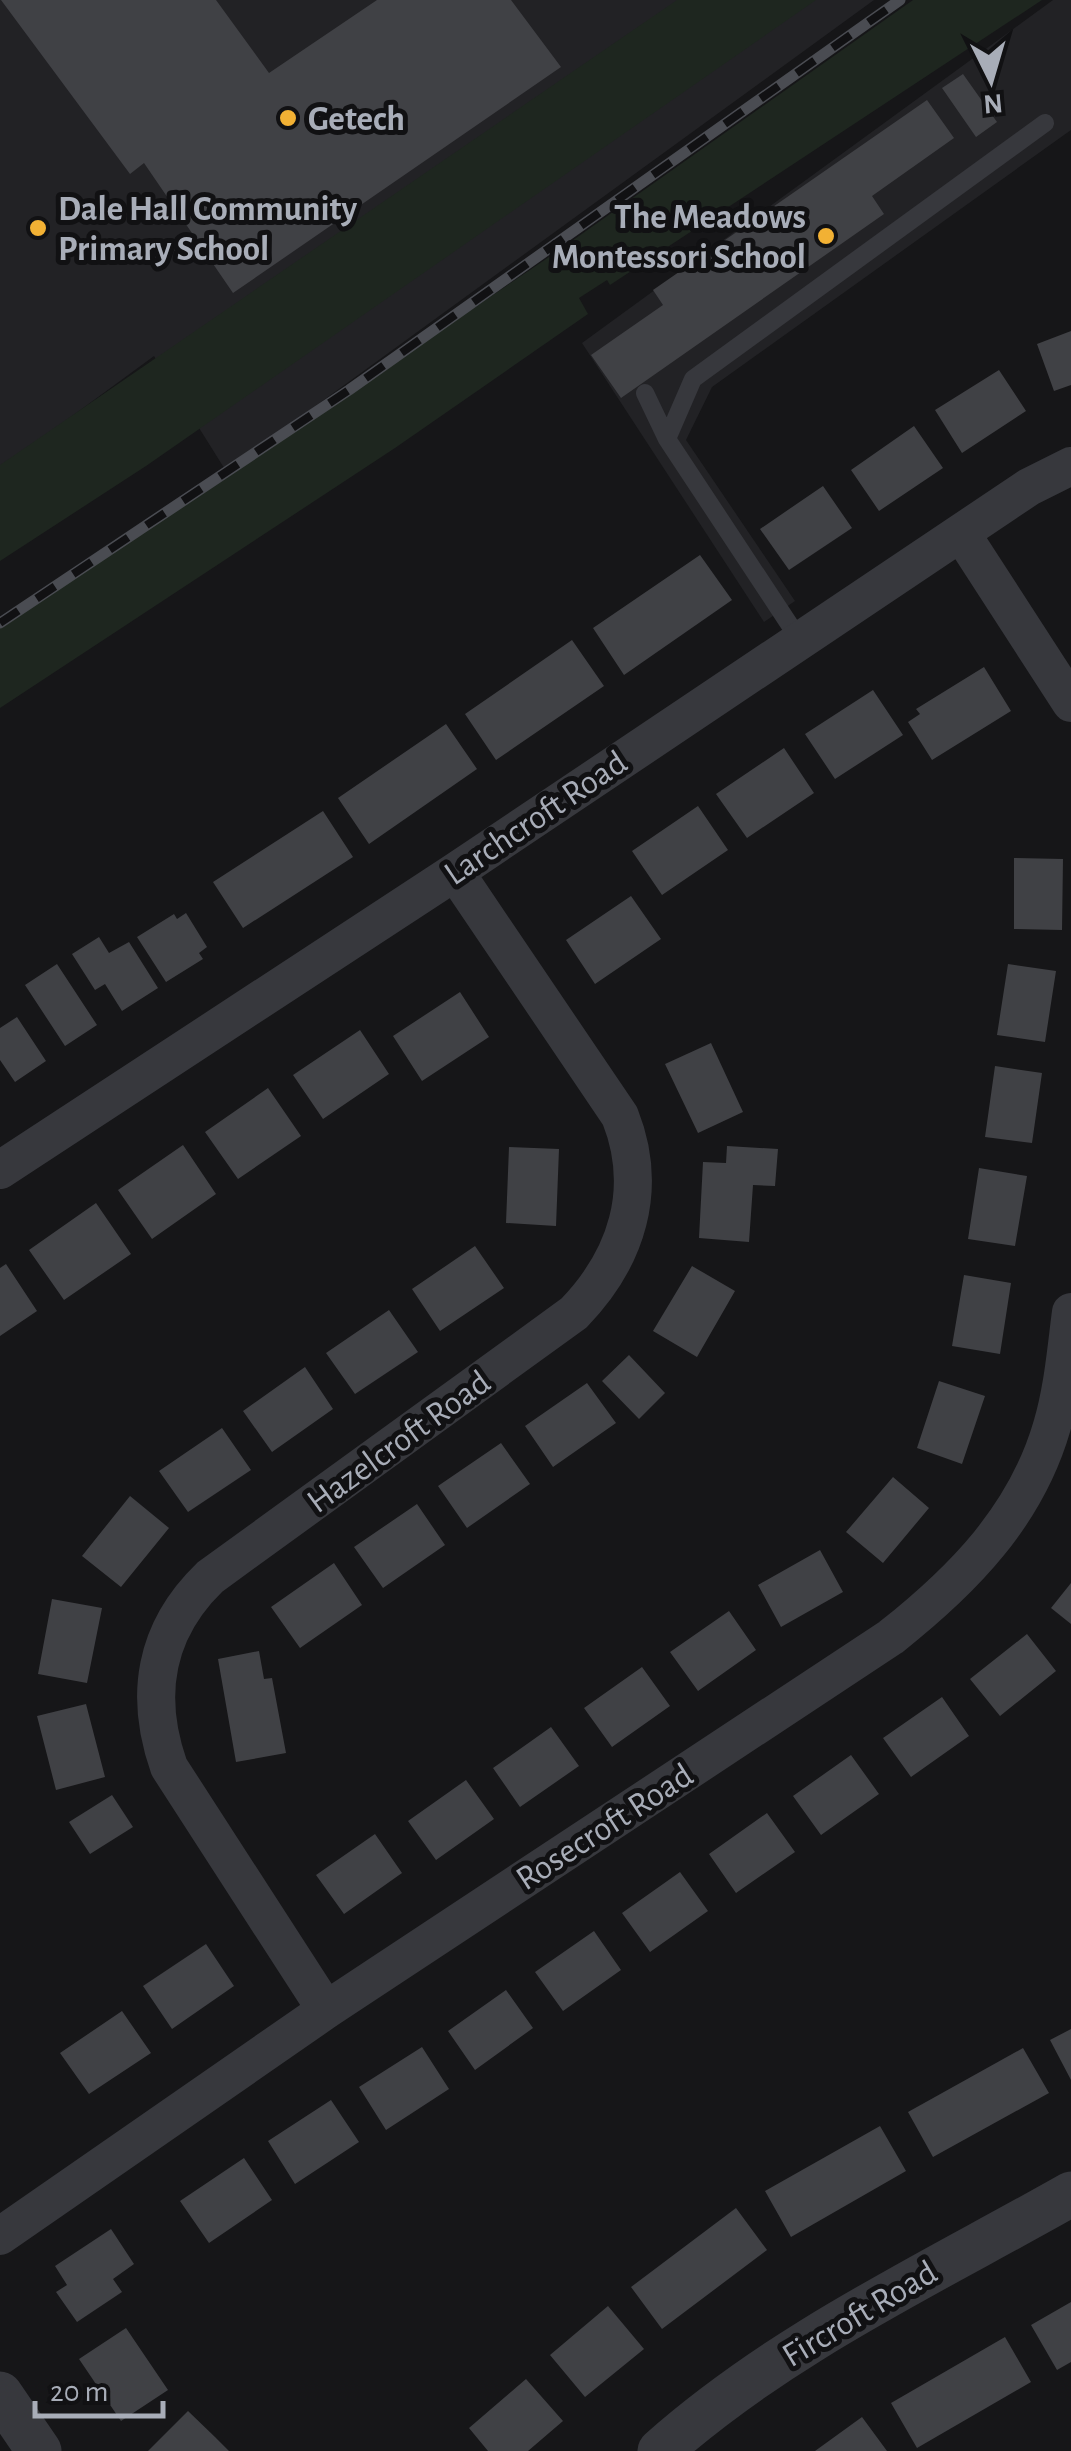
<svg xmlns="http://www.w3.org/2000/svg" width="1071" height="2451" viewBox="0 0 1071 2451" font-family="'Alegreya Sans',sans-serif">
<style>
.built{fill:#222225}
.green{fill:#1e261f}
.building{fill:#404145}
.lines{fill:none;stroke-linecap:round;stroke-linejoin:round}
.service{stroke:#37383d;stroke-width:18}
.minor{stroke:#37383d;stroke-width:38}
.tertiary{stroke:#37383d;stroke-width:45}
.rail-casing{stroke:#4a4c52;stroke-width:11}
.rail{stroke:#111113;stroke-width:8;stroke-dasharray:22;stroke-linecap:butt}
.poi-dot{fill:#f2b134;stroke:#111113;stroke-width:4}
.labels{text-anchor:middle;stroke-width:10;stroke-linejoin:round;paint-order:stroke}
.poi-label{font-size:35px;font-weight:bold;fill:#a8adb8;stroke:#111113;text-anchor:start}
.street-label{font-size:35px;fill:#a8adb8;stroke:#111113}
</style>
<rect width="100%" height="100%" fill="#161618"/>
<!-- built -->
<path class="built" d="M0 0H874L226 471 154 356 0 469Z
M1053 0H1071V130L712 387 686 440 795 601 764 622 582 343Z"/>
<!-- green -->
<path class="green" d="M677 0H816L146 466 0 561V465Z
M913 0H1042L610 285 607 280 579 298 588 314 395 448 0 708V628L552 255Z"/>
<!-- building -->
<path class="building" d="M1 0H216L269 73 377 0H511L561 67 233 293 144 163 130 174Z
M963 74 997 122 976 137 942 88Z
M927 100 954 138 872 196 884 214 621 398 591 355 663 305 653 290Z
M1071 331V385L1054 391 1037 344Z
M999 370 1026 411 962 453 935 410Z
M914 426 943 468 879 511 851 470Z
M823 486 852 528 789 570 760 529Z
M700 555 732 600 624 675 593 628Z
M572 640 604 686 496 760 465 714Z
M984 667 1011 711 932 760 908 722 920 714 916 709Z
M873 690 903 735 835 779 805 734Z
M446 724 477 769 369 844 338 798Z
M784 748 814 793 747 838 716 794Z
M698 806 728 850 662 895 632 851Z
M323 811 353 857 243 928 213 882Z
M1014 858 1063 859 1062 930 1014 929Z
M631 896 661 939 595 984 566 940Z
M186 913 207 947 199 953 203 959 166 982 137 937 174 914 177 919Z
M99 937 109 953 129 942 158 988 122 1011 105 984 95 990 72 954Z
M57 964 97 1025 65 1046 25 985Z
M1008 964 1056 971 1045 1042 997 1035Z
M460 992 489 1037 422 1081 393 1036Z
M17 1017 46 1061 15 1082 0 1060V1028Z
M360 1030 389 1074 323 1119 293 1075Z
M711 1043 743 1112 698 1133 665 1064Z
M995 1066 1042 1073 1032 1143 985 1137Z
M268 1088 301 1136 238 1179 205 1132Z
M183 1145 216 1194 152 1239 118 1190Z
M727 1146 778 1149 775 1186 753 1185 749 1242 699 1238 703 1162 726 1163Z
M509 1147 559 1149 556 1226 506 1223Z
M979 1168 1027 1176 1015 1246 968 1239Z
M96 1203 131 1254 64 1300 29 1250Z
M475 1246 504 1288 440 1331 412 1289Z
M6 1264 37 1311 0 1336V1268Z
M692 1266 735 1291 697 1357 653 1331Z
M964 1275 1011 1283 1000 1354 952 1346Z
M389 1310 418 1352 355 1394 326 1353Z
M629 1355 665 1393 639 1419 602 1381Z
M305 1367 333 1409 272 1452 243 1411Z
M939 1381 985 1396 962 1464 917 1448Z
M587 1383 616 1423 553 1467 525 1426Z
M222 1428 251 1470 188 1512 159 1471Z
M501 1443 530 1484 467 1528 438 1486Z
M893 1477 929 1508 883 1563 846 1532Z
M130 1496 169 1528 121 1587 82 1556Z
M417 1504 445 1545 383 1588 354 1547Z
M820 1550 843 1592 781 1627 758 1585Z
M334 1563 362 1605 300 1648 271 1607Z
M1071 1583V1624L1051 1608Z
M52 1599 102 1608 87 1683 38 1674Z
M729 1611 756 1650 698 1691 670 1652Z
M1027 1634 1056 1671 1000 1716 970 1679Z
M259 1651 264 1679 272 1678 286 1753 236 1762 218 1659Z
M642 1667 670 1706 612 1747 584 1708Z
M942 1697 969 1736 911 1777 883 1738Z
M86 1704 105 1777 56 1790 37 1716Z
M551 1727 579 1766 520 1807 493 1768Z
M851 1755 879 1794 821 1835 793 1796Z
M466 1780 494 1819 436 1860 408 1821Z
M112 1795 133 1827 90 1854 69 1822Z
M767 1813 795 1852 736 1893 709 1854Z
M375 1834 402 1873 344 1914 316 1875Z
M680 1872 708 1911 650 1952 622 1913Z
M594 1931 621 1970 563 2011 535 1972Z
M206 1944 234 1986 172 2029 143 1986Z
M506 1990 533 2028 475 2070 448 2031Z
M122 2011 151 2053 89 2094 60 2053Z
M1071 2029V2080L1050 2040Z
M422 2047 449 2089 386 2130 359 2087Z
M1023 2048 1049 2093 933 2157 908 2112Z
M331 2100 359 2142 295 2184 268 2141Z
M880 2126 906 2171 791 2237 765 2191Z
M244 2158 272 2200 209 2243 180 2201Z
M736 2208 767 2250 662 2329 631 2287Z
M111 2229 134 2264 113 2279 122 2292 77 2322 56 2292 67 2285 55 2266Z
M1071 2302V2362L1057 2370 1031 2325Z
M608 2306 644 2349 585 2397 550 2355Z
M126 2328 168 2390 121 2421 79 2359Z
M1005 2337 1031 2382 917 2448 891 2403Z
M526 2379 563 2421 528 2451H488L469 2428Z
M188 2411 215 2437 229 2451H148Z
M862 2417 887 2451H815Z"/>
<g class="lines">
<!-- service -->
<path class="service" d="M645 393 667 439 799 639
M667 439 693 379 1045 123"/>
<!-- minor -->
<path class="minor" d="M961 533 1071 703
M0 1170 455 872 1029 487 1071 466
M326 2010 169 1767C144 1696 154 1631 210 1577L574 1313C627 1258 649 1189 620 1116L455 872
M0 2236 326 2010 891 1637C963 1580 1026 1516 1052 1426 1063 1389 1066 1350 1071 1312"/>
<!-- tertiary -->
<path class="tertiary" d="M0 2394 39 2451
M660 2451C783 2342 930 2274 1071 2194"/>
<defs>
<path id="rail" d="M0 623 349 390 900 0"/>
</defs>
<!-- rail casing -->
<use href="#rail" class="rail-casing"/>
<!-- rail -->
<use href="#rail" class="rail"/>
</g>
<!-- markers -->
<g class="poi-dot">
<circle cx="288" cy="118" r="10"/>
<circle cx="38" cy="228" r="10"/>
<circle cx="826" cy="236" r="10"/>
</g>
<g class="labels">
<!-- poi labels -->
<g class="poi-label">
<text x="308" y="130">Getech</text>
<text x="58" y="220">Dale Hall Community<tspan x="58" dy="40">Primary School</tspan></text>
<text x="806" y="228" text-anchor="end">The Meadows<tspan x="806" dy="40">Montessori School</tspan></text>
</g>
<!-- street labels -->
<g class="street-label">
<text transform="translate(535 817) rotate(-34)" y="12">Larchcroft Road</text>
<text transform="translate(398 1441) rotate(-36)" y="12">Hazelcroft Road</text>
<text transform="translate(604 1826) rotate(-33)" y="12">Rosecroft Road</text>
<text transform="translate(859 2313) rotate(-31)" y="12">Fircroft Road</text>
</g>
</g>
<!-- north arrow -->
<g transform="translate(991 80) rotate(175)" stroke="#111113" stroke-width="8" paint-order="stroke">
<path d="M0-8L18 38L0 25L-18 38Z" fill="#a8adb8"/>
<text y="-15" font-size="28" font-weight="bold" text-anchor="middle" fill="#a8adb8">N</text>
</g>
<!-- scale -->
<path d="M35 2401v15h128v-15" fill="none" stroke="#a8adb8" stroke-width="5"/>
<text x="50" y="2401" font-size="30" fill="#a8adb8" stroke="#111113" stroke-width="8" paint-order="stroke">20 m</text>
</svg>
